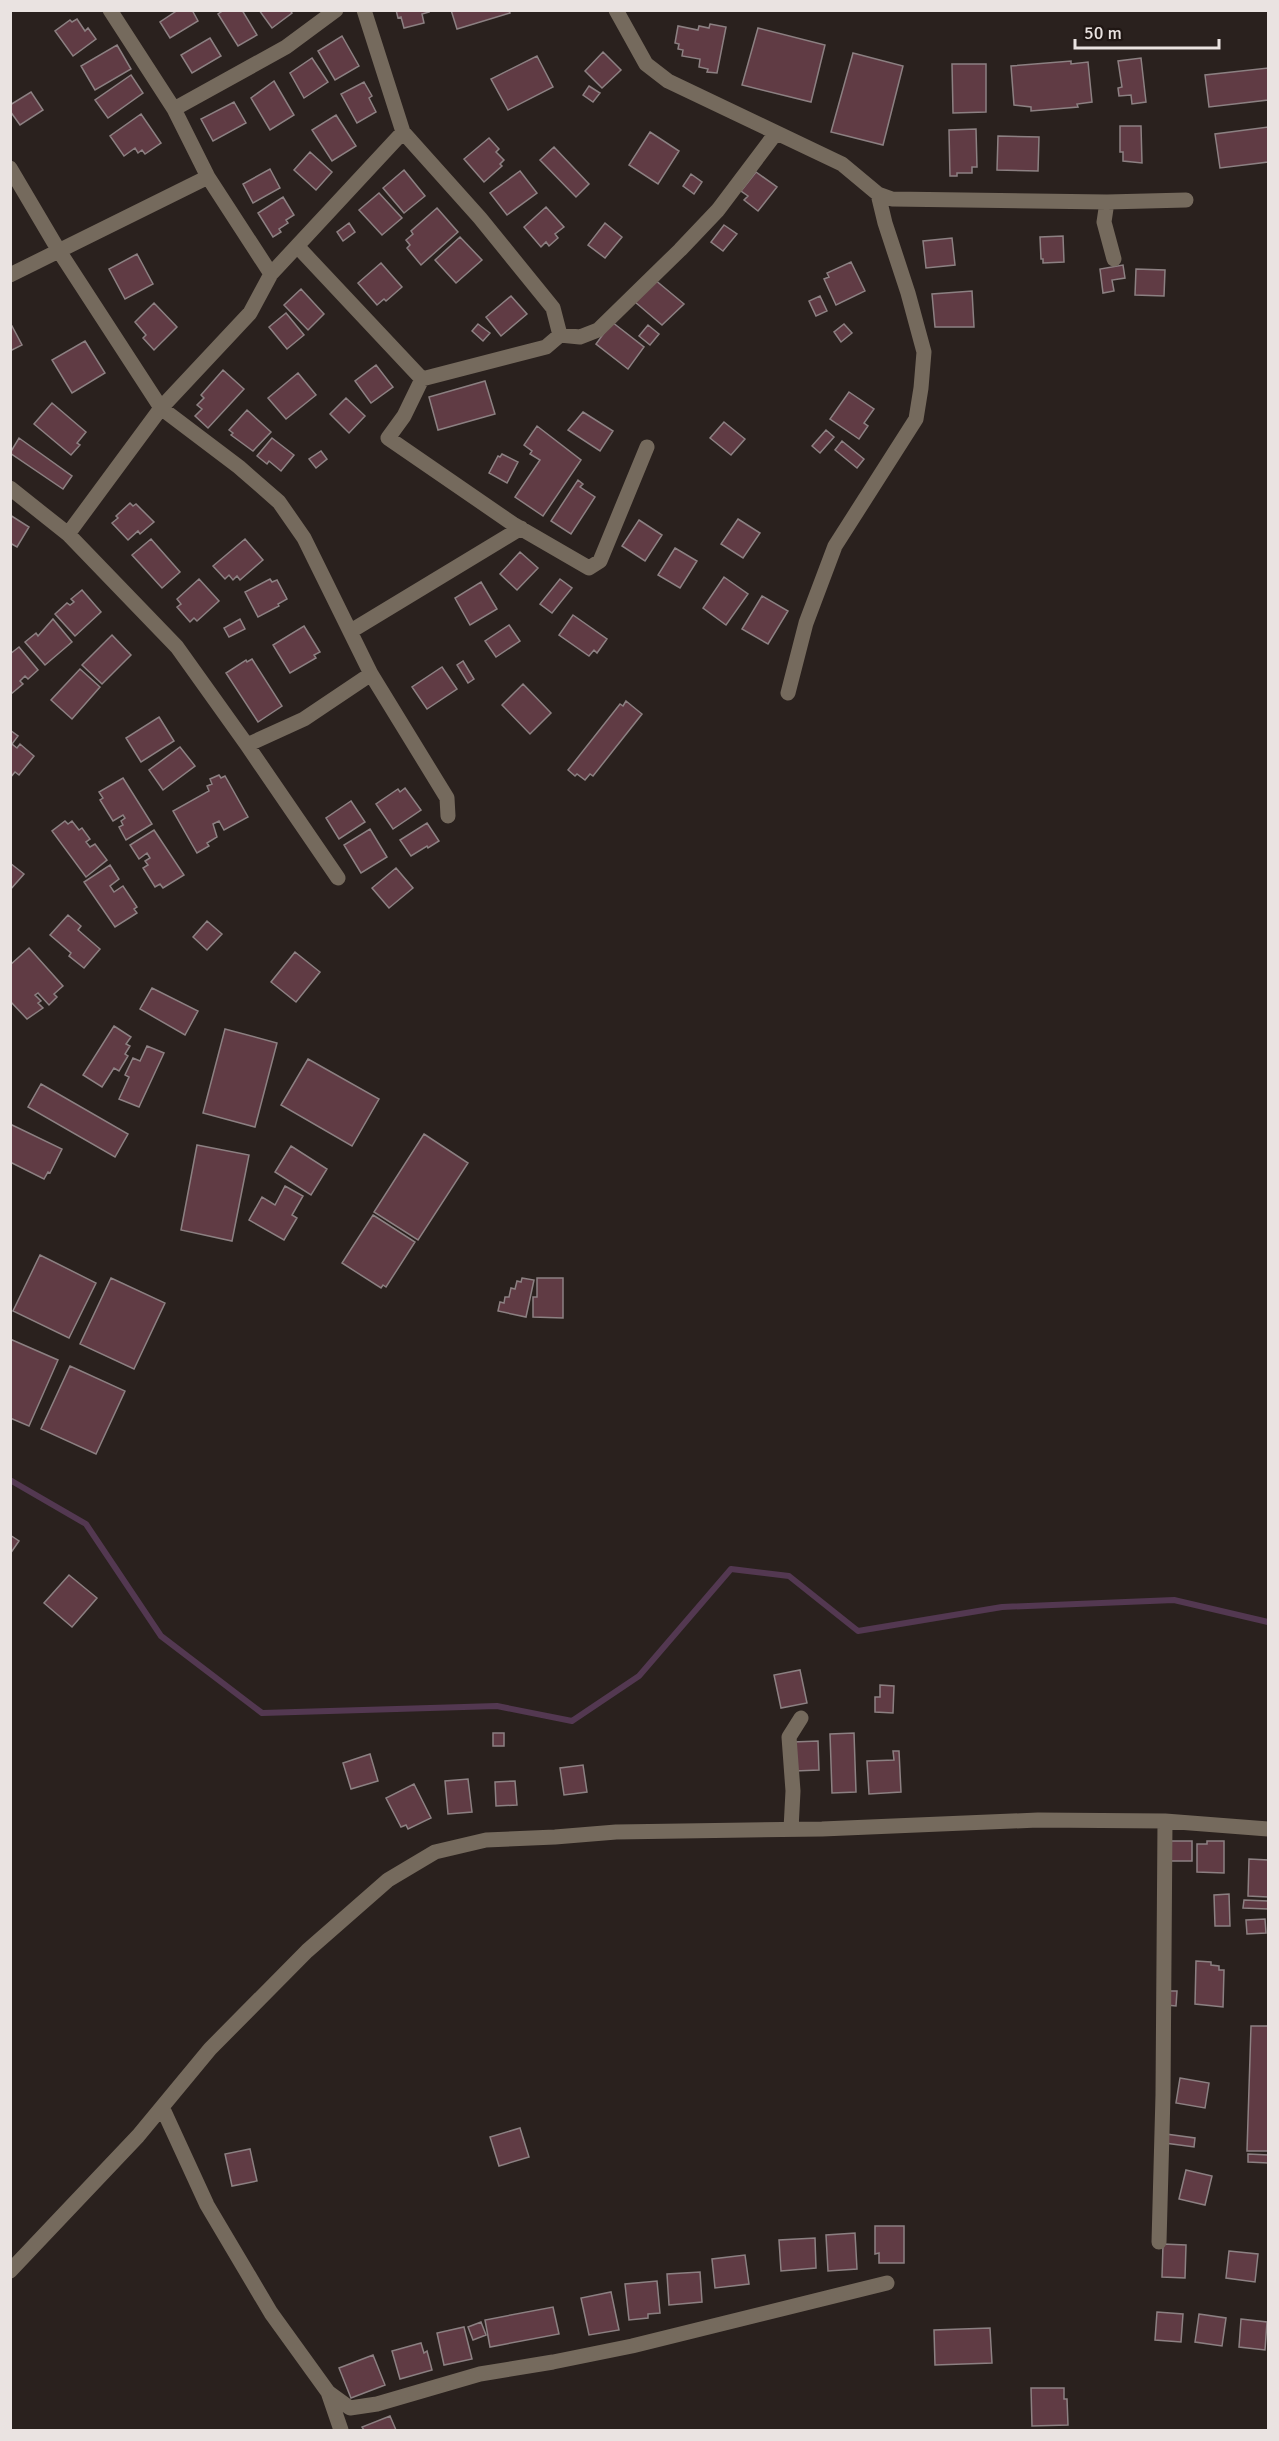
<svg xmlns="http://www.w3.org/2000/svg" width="1279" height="2441" viewBox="0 0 1279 2441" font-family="Signika,sans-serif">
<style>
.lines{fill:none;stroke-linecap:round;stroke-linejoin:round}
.stream{stroke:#533851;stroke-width:6}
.building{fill:#603b44;stroke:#8c8082;stroke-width:1.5}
.minor{stroke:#756a5d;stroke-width:15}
</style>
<rect width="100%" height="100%" fill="#2a211e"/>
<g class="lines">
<!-- stream -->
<path class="stream" d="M10 1480 86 1524 161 1636 262 1713 497 1706 572 1721 639 1676 731 1569 789 1576 858 1631 1002 1607 1174 1600 1268 1622"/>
</g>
<!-- building -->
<path class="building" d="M178 10H192L198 21 170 38 160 22Z
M224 10H242L257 35 238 46 218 14Z
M259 10H290L292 13 272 28Z
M396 10H428L429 12 422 14 424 23 404 28 401 17 398 18Z
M451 10H509L510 13 457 29Z
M77 19 85 31 88 28 96 39 73 56 55 31 70 20 72 22Z
M710 24 726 27 717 73 707 72 708 69 699 67 700 59 682 56 683 50 678 49 679 44 675 43 678 26 698 30 699 26 709 28Z
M758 28 825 45 811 102 742 85Z
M342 36 359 66 335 80 318 51Z
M210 38 221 56 192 73 181 55Z
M117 45 131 69 95 90 81 66Z
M603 52 621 70 602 88 585 71Z
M853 53 903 66 883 145 831 132Z
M537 56 553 87 508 110 491 79Z
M312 58 328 82 304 98 290 73Z
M1141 58 1146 102 1132 104 1131 95 1119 96 1118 88 1122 87 1118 61Z
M1071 61V64L1088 62 1092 102 1077 104 1078 107 1031 111V107L1014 105 1011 66Z
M952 64H986V112L953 113Z
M1268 68V100L1209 107 1205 75Z
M131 75 143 93 108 118 95 100Z
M274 81 294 115 270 130 251 98Z
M364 82 372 96 369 98 376 112 357 123 341 94Z
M589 86 600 93 593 102 583 95Z
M31 92 43 110 20 125 10 111V105Z
M234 102 246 123 213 141 201 119Z
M141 114 161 143 145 154 142 150 138 153 135 148 124 156 110 136Z
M336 115 356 146 332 161 312 130Z
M1120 126H1141L1142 163 1123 161V152H1120Z
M1268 127V162L1220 168 1215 134Z
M976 129 977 167H972V173H957V176H950L949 130Z
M650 132 679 151 658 184 629 165Z
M998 136 1039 137 1038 171 997 170Z
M489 138 499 149 496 152 504 160 500 164 502 166 484 182 464 159Z
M554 147 589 184 576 197 540 160Z
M310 152 332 172 316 190 294 170Z
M270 169 280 188 253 203 243 184Z
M404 170 425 196 404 213 383 188Z
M520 171 537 193 507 215 490 193Z
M756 172 777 187 758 211 744 200 748 196 741 191Z
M691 174 702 182 694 194 683 186Z
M379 193 402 218 382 235 359 210Z
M283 197 294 215 286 220 288 223 279 229 281 232 273 237 258 213Z
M546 207 564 227 555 234 558 238 549 246 546 242 541 247 524 227Z
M437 208 458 232 421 265 407 248 410 245 406 240 413 234 411 231Z
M349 223 355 232 343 241 337 232Z
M605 223 622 237 605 258 588 245Z
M724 225 737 234 723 251 711 242Z
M1063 236 1064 262 1043 263V259H1041L1040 237Z
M460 237 482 260 456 283 435 260Z
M952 238 955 265 926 268 923 241Z
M137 254 153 284 125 299 109 269Z
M851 262 865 291 836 305 824 279 829 277 827 273Z
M381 263 402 287 386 301 384 299 377 305 358 283Z
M1123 265 1125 278 1112 280 1114 291 1103 293 1100 269Z
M1136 269 1165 270 1164 296 1135 295Z
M654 279 684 304 662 325 635 302Z
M301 289 324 314 308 330 284 305Z
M972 291 974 327H935L932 294Z
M511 296 527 314 501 336 486 317Z
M820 296 827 311 816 316 809 301Z
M154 303 177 327 154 350 143 338 146 335 135 322Z
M286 313 304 335 287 349 269 327Z
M612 322 644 347 628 369 596 344Z
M478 324 490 333 483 341 472 331Z
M844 324 852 333 841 342 834 332Z
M648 325 659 334 650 345 639 336Z
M12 326 22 345 10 351V327Z
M85 341 105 373 72 393 52 360Z
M376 365 393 387 371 403 355 381Z
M223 370 244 389 208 428 195 416 202 409 197 405 204 398 201 395Z
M298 373 316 395 286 419 268 398Z
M485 381 495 414 438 430 429 397Z
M849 392 874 409 864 423 868 426 859 439 830 419Z
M346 398 365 416 349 433 330 414Z
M52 403 86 432 77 443 80 445 71 455 34 424Z
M247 410 271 432 253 451 231 435 233 433 229 430Z
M583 412 613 431 600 451 568 430Z
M724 422 745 439 731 455 710 438Z
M537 426 581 460 543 516 515 497 540 460 530 454 532 451 524 445Z
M826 430 834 437 820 453 812 446Z
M19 438 72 476 63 489 10 453Z
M272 438 294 455 281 471 269 461 267 464 257 456Z
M842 441 864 459 857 468 835 450Z
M321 451 327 459 316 468 309 459Z
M502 454 518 462 507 483 489 473 498 456 500 457Z
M578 480 583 484 580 487 595 497 571 534 551 521Z
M130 503 133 506 136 504 154 522 140 534 138 531 128 540 112 523 118 518 116 516Z
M10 515 29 527 17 547 10 543Z
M738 519 760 533 743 558 721 544Z
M639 520 662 535 645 561 622 546Z
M151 539 180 572 162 588 132 555Z
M245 539 263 560 240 580 237 576 233 580 229 575 225 579 213 566Z
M675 548 697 561 680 588 658 575Z
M520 552 538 568 517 590 500 574Z
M724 577 748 594 726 625 703 608Z
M199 579 219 601 197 621 194 618 190 622 177 607 181 604 177 599Z
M270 579 272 582 277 580 287 599 278 604 279 606 258 617 245 592Z
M560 579 572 588 552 613 540 604Z
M481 582 497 609 470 625 455 598Z
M82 590 101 612 75 636 55 614 67 603 70 605 74 602 71 599Z
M762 596 788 611 768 644 742 629Z
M573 615 607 639 597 653 594 650 589 656 559 635Z
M53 619 72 642 45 665 25 642 36 633 38 636Z
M240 619 245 629 229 637 224 628Z
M509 625 520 641 496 657 485 641Z
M304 626 320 652 314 655 316 658 290 673 273 645Z
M112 635 131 655 102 684 82 665Z
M19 647 38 670 28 679 25 676 20 681 23 684 11 694 10 654Z
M252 659 282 706 258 722 226 673 246 660 247 662Z
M463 661 474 679 468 683 457 665Z
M442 667 457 689 427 709 412 687Z
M80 669 100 687 72 719 51 700Z
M523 684 551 713 530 734 502 705Z
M626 701 642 714 593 776 590 774 585 780 577 774 575 776 568 770 620 704 623 706Z
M159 717 174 741 141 762 126 738Z
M10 730 18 736 12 744 17 748 20 744 34 756 19 775 15 772 10 778Z
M180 747 195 766 163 790 149 770Z
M219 775 221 778 225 776 248 817 224 830 219 821 213 824 217 837 207 843 209 846 197 853 173 811 209 791 207 786 212 784 210 779Z
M123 778 152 824 126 840 119 827 123 825 121 821 125 818 123 815 113 821 100 800 103 798 99 792Z
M405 788 421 810 393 829 376 804 398 789 400 792Z
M351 801 365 822 339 839 326 818Z
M65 821 68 824 72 821 79 830 82 828 90 839 86 842 90 847 95 844 107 860 86 877 52 831Z
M427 823 439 841 428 848 427 846 411 856 400 840Z
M370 829 387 857 361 873 344 845Z
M154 830 184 875 163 888 160 884 155 887 143 868 148 865 145 861 150 858 147 853 139 859 130 845Z
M10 863 24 874 10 890Z
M110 865 119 879 110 886 114 892 123 886 137 907 134 909 137 913 115 927 84 882Z
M396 868 413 888 389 908 372 888Z
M68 915 81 926 78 930 100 949 84 968 69 956 71 953 50 935Z
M207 921 222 934 207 950 193 937Z
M29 948 63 986 54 994 57 997 49 1005 38 993 35 995 41 1001 38 1003 43 1008 27 1019 10 1001V965Z
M295 952 320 972 296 1002 271 982Z
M152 988 198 1011 185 1035 140 1009Z
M114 1026 131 1037 126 1044 130 1046 125 1054 128 1056 119 1071 114 1068 102 1087 83 1075Z
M225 1029 277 1043 255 1127 203 1113Z
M147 1046 164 1053 139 1107 119 1099 129 1077 125 1075 133 1058 140 1061Z
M308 1059 379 1099 352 1146 281 1105Z
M41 1084 128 1134 115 1157 28 1107Z
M10 1124 62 1149 50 1173 48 1172 44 1179 10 1162Z
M424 1134 468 1163 418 1240 374 1212Z
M197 1145 249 1155 232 1241 181 1230Z
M291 1146 327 1169 311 1195 275 1172Z
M285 1186 303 1196 292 1215 297 1218 284 1240 249 1220 262 1197 275 1205Z
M373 1215 415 1242 386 1287 383 1285 381 1288 342 1263Z
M40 1255 96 1283 69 1338 13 1311Z
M111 1278 165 1303 134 1369 80 1344Z
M522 1278 534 1280 526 1317 498 1311 500 1302 504 1303 505 1297H509L511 1288 515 1289 517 1281 521 1282Z
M537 1278H563V1318L533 1317V1297H537Z
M10 1339 58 1360 29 1426 10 1418Z
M70 1366 125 1391 96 1454 41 1429Z
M10 1535 19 1541 10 1554Z
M69 1575 97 1598 72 1627 44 1603Z
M800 1670 807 1703 781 1708 774 1675Z
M880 1685 894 1686 893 1713 875 1712V1697H880Z
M493 1733H504V1746H493Z
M854 1733 856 1792 832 1793 830 1734Z
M818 1741 819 1770 795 1771 793 1742Z
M893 1751H899L901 1792 869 1794 867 1761 894 1760Z
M370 1754 378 1781 351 1789 343 1763Z
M583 1765 587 1792 564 1795 560 1768Z
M468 1779 472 1812 448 1814 445 1781Z
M515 1781 517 1805 496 1806 495 1782Z
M414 1784 431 1818 408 1829 406 1825 401 1827 386 1798Z
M1168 1841H1192V1861H1168Z
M1207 1841H1224V1873L1197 1872V1844H1207Z
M1249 1859 1268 1860V1897L1248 1896Z
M1229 1894 1230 1926H1215L1214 1895Z
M1244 1900 1268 1901V1909L1243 1908Z
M1265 1919 1266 1933 1247 1934 1246 1920Z
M1196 1961 1211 1962V1965L1219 1966V1970H1224L1223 2007 1195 2004Z
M1167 1991H1177L1176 2006 1166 2005Z
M1251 2026H1268V2151H1247Z
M1180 2078 1209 2083 1205 2108 1176 2103Z
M520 2128 529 2157 499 2166 490 2137Z
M1166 2134 1195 2138 1194 2147 1165 2143Z
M250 2149 257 2181 232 2186 225 2154Z
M1248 2154 1268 2155V2163L1248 2162Z
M1186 2170 1212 2176 1205 2205 1179 2199Z
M875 2226H904V2263H879V2253L875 2254Z
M855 2233 857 2269 828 2271 826 2235Z
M815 2238 816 2268 781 2271 779 2240Z
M1163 2244 1186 2245 1185 2278 1162 2277Z
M1229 2251 1258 2254 1255 2282 1226 2278Z
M745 2255 749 2284 715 2288 712 2259Z
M700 2272 702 2302 669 2305 667 2274Z
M657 2281 660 2313 648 2314V2318L629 2320 625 2284Z
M611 2292 619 2330 589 2335 581 2298Z
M553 2307 559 2334 490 2347 485 2320Z
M1157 2312 1183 2314 1181 2342 1155 2340Z
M1199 2314 1226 2318 1222 2346 1195 2342Z
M1241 2319 1267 2322 1265 2350 1239 2347Z
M481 2322 486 2335 473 2340 468 2327Z
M464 2327 472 2359 444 2365 437 2333Z
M990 2328 992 2363 935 2365 934 2330Z
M421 2343 424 2353 427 2351 432 2370 400 2379 392 2351Z
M373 2355 385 2385 351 2398 339 2368Z
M1031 2388H1064V2399H1067L1068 2425 1032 2426Z
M390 2416 396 2430H364L362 2427Z"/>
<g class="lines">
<!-- minor -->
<path class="minor" d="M110 10 174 109
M364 10 403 132
M616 10 646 64 668 81 842 164 878 194 892 199 1107 202 1186 200
M10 168 59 251 161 408 239 467 279 502 304 538 371 674
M208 177 174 109 286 47 336 10
M1107 202 1104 222 1114 259
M298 247 422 379
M271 274 403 132 480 218 553 308 560 335 546 347 422 379 404 416 388 438 513 524 589 568 600 561 647 447
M10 275 208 177 271 274 250 313 161 408 68 534
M560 335 580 337 598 330 680 250 718 210 776 133
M10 488 68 534 177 647 247 745 338 878
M351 631 521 528
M788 693 806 623 835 546 916 419 921 388 924 352 908 293 885 223 878 194
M247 745 304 719 371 674 447 798 448 816
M791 1829 793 1791 789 1737 801 1718
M162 2107 207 2205 271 2313 328 2392 350 2408 377 2404 480 2374 553 2362 632 2346 887 2283
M1159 2242 1163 2095 1165 1821
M10 2271 138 2136 210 2049 307 1951 388 1880 435 1852 486 1840 555 1837 616 1832 822 1829 1038 1820 1165 1821 1268 1829
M328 2392 341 2430"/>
</g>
<!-- border -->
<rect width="1279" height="2441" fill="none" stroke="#eae3e1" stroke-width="24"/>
<!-- scale -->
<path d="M1075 39v9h144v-9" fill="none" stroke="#eae3e1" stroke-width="3"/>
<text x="1084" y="39" font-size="18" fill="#eae3e1" stroke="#201714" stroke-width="4.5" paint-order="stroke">50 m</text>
</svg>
